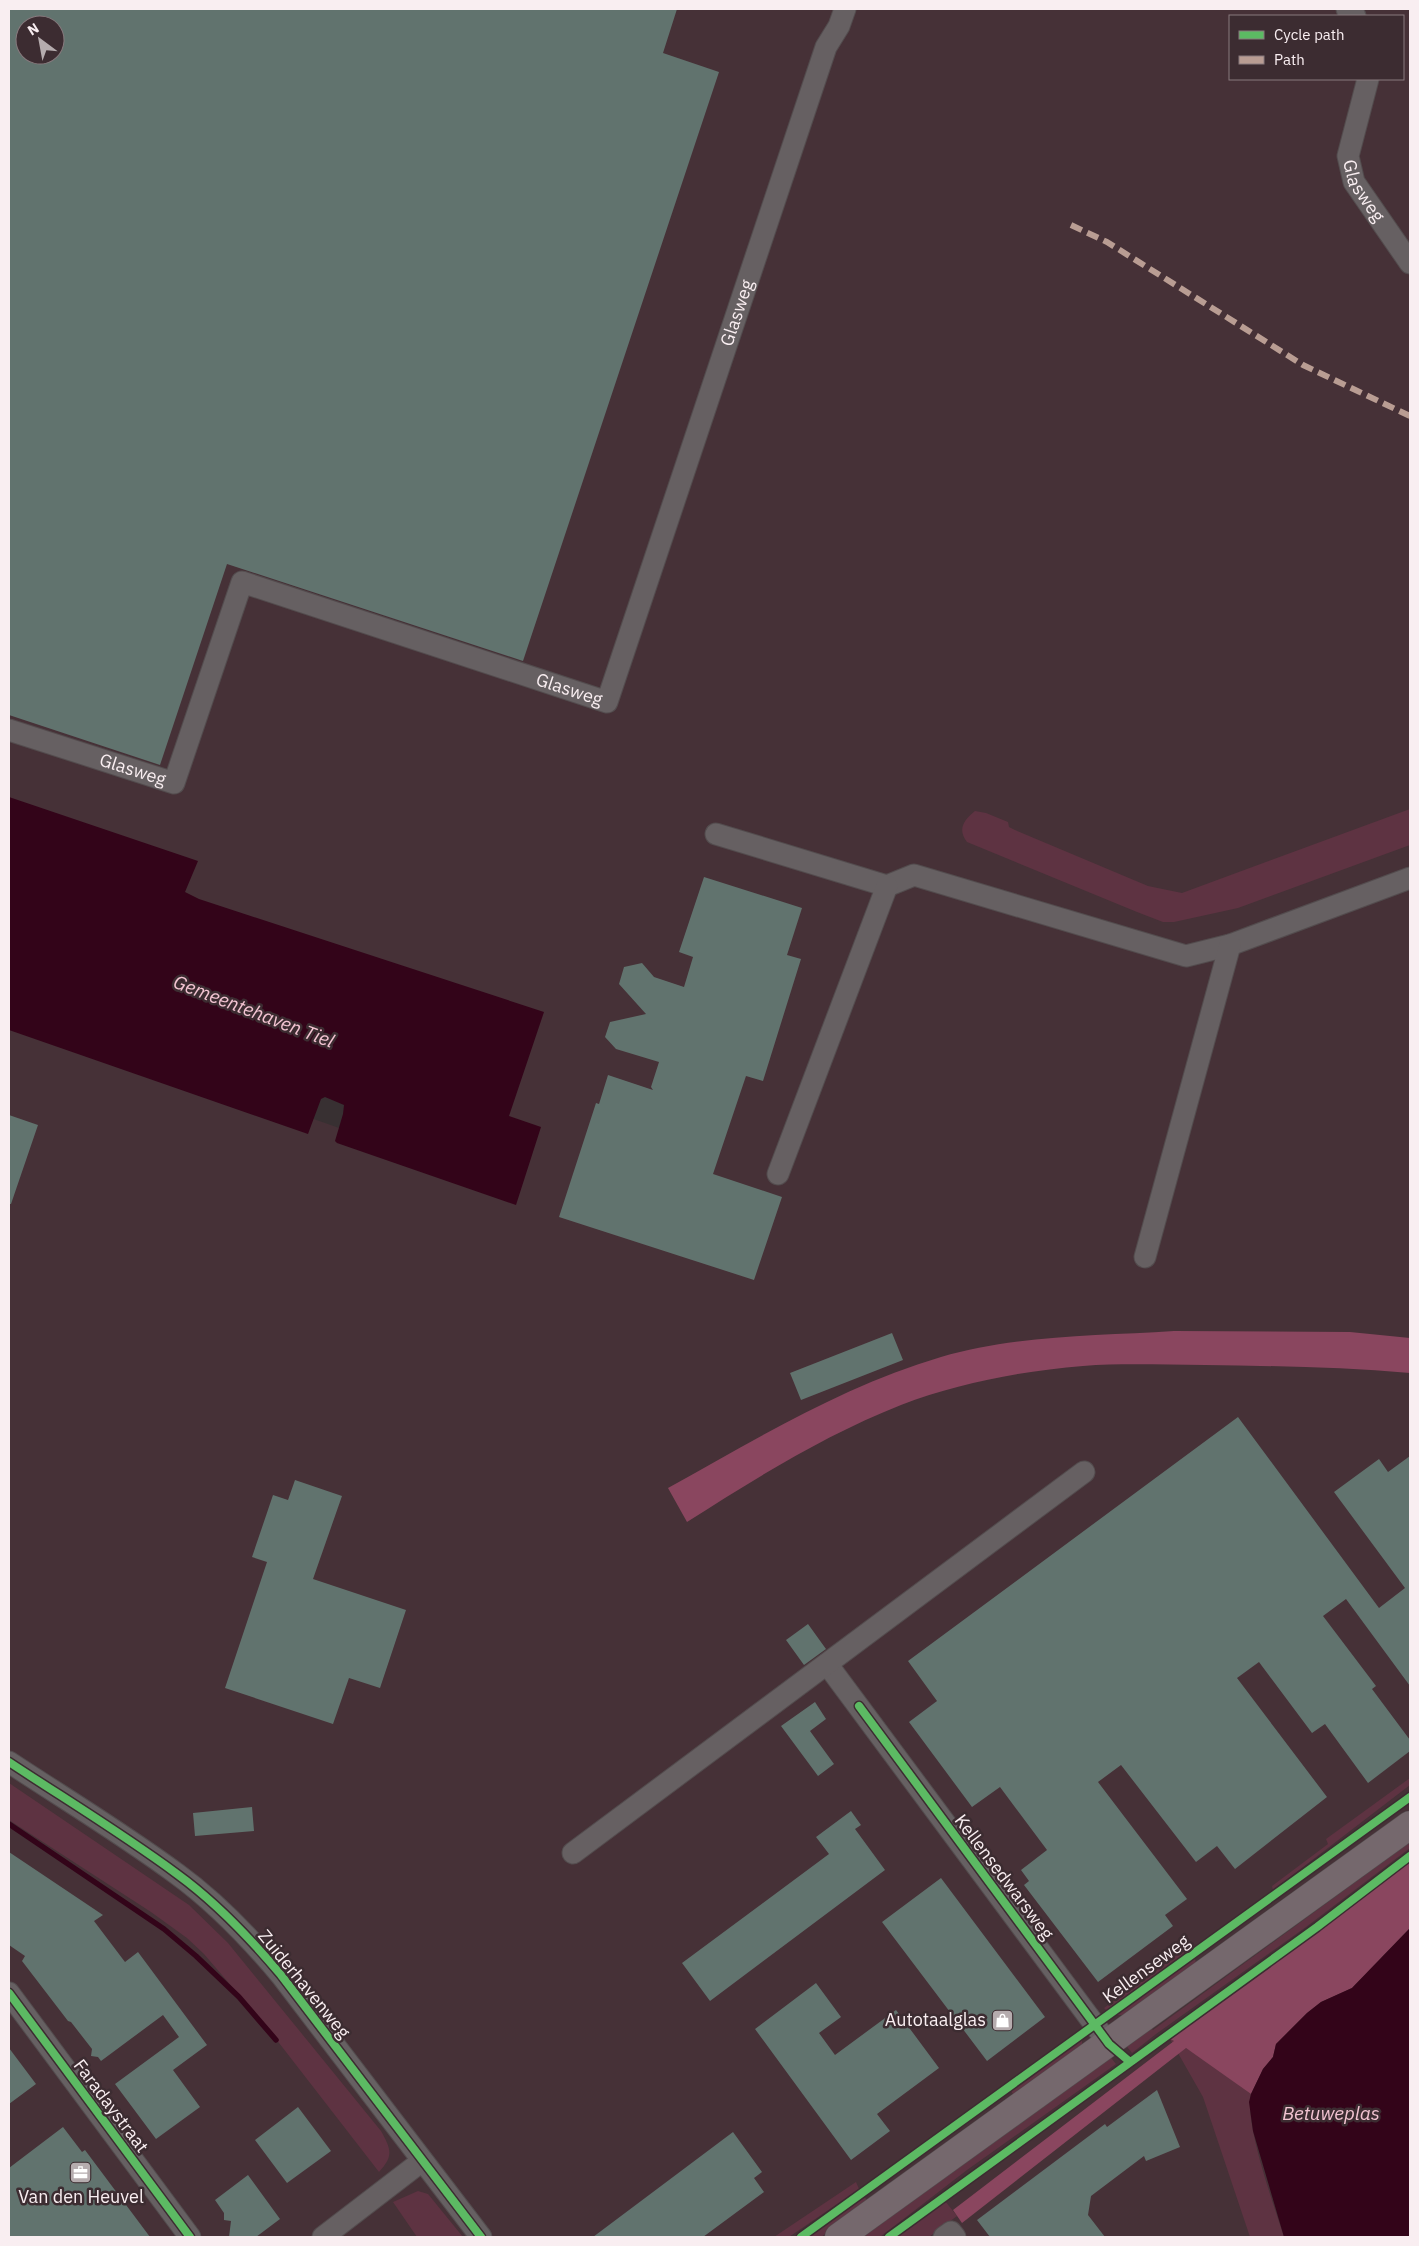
<svg xmlns="http://www.w3.org/2000/svg" width="1419" height="2246" viewBox="0 0 1419 2246" font-family="'IBM Plex Sans',sans-serif">
<style>
.built{fill:#463137;fill-rule:evenodd}
.green{fill:#5e3342}
.forest{fill:#8a465f}
.water{fill:#330419}
.lines{fill:none;stroke-linecap:round;stroke-linejoin:round}
.stream{stroke:#330419;stroke-width:5.5}
.building{fill:#61736e;fill-rule:evenodd}
.minor-casing{stroke:#534c4e;stroke-width:23}
.major-casing{stroke:#534c4e;stroke-width:29}
.minor{stroke:#666062;stroke-width:21}
.major{stroke:#75686d;stroke-width:28}
.quiet{stroke:#b99d93;stroke-width:6;stroke-dasharray:12 6;stroke-linecap:butt}
.cycleway-casing{stroke:#3c2c31;stroke-width:11}
.cycleway{stroke:#5cba63;stroke-width:8}
.labels{text-anchor:middle;stroke-width:5;stroke-linejoin:round;paint-order:stroke}
.street-label{font-size:18px;fill:#f9eef1;stroke:#3c2c31}
.poi-label{font-size:18px;fill:#f9eef1;stroke:#3c2c31;text-anchor:end}
.water-label{font-size:19px;font-style:italic;fill:#f3c4d2;stroke:#3c2c31}
</style>
<rect width="100%" height="100%" fill="#383032"/>
<!-- built -->
<path class="built" d="M9 9H1410V2237H9V1012L504 1186 166 911 9 811ZM1230 16H1403V79H1230ZM25 25H55V55H25Z"/>
<!-- green -->
<path class="green" d="M1410 809V845L1238 908 1174 922H1163L1137 912 967 842C957 829 964 820 975 811L986 813 1008 822 1009 827 1015 830 1148 886 1182 893Z
M1410 1778V1785L1273 1890 1272 1886 1328 1844 1326 1839Z
M9 1783 189 1905 228 1943 381 2131C391 2149 394 2156 379 2172L269 2030 204 1954 187 1938 151 1912 9 1820Z
M1410 1842V1848L1306 1927 1156 2034 1132 2053 1124 2043 1150 2027 1153 2030Z
M1188 1947 1190 1949 1107 2011 1104 2008Z
M1195 1958 1196 1964 1126 2015H1117Z
M1082 2039V2046L1015 2097 1011 2091Z
M1170 2039 1200 2056 1251 2094C1244 2123 1274 2205 1284 2237H1250L1203 2097Z
M1108 2054 1116 2064 967 2170 880 2237H858Z
M856 2182 859 2189 789 2237H774Z
M418 2191 428 2194 463 2237H417L393 2202Z
M865 2197 868 2203 821 2237H809Z
M945 2201 957 2216 929 2237H897Z"/>
<!-- forest -->
<path class="forest" d="M1174 1331 1350 1332 1410 1338V1373C1342 1367 1274 1366 1205 1365 1164 1365 1123 1363 1083 1366 1022 1371 958 1383 901 1405 825 1435 756 1478 687 1522L668 1488C756 1439 843 1386 941 1357 1015 1335 1097 1336 1174 1331Z
M1410 1862V1928L1352 1988 1321 2002 1307 2013 1276 2044 1273 2057 1263 2069 1251 2094 1186 2048 962 2223 953 2210 1174 2041 1170 2039Z"/>
<!-- water -->
<path class="water" d="M9 797 198 861 185 892 199 899 544 1012 509 1116 541 1127 516 1205 337 1143 335 1141 343 1114 344 1105 325 1097 321 1099 308 1134 9 1030Z
M1410 1928V2237H1284L1253 2131 1249 2102 1251 2094 1263 2069 1273 2057 1276 2044 1307 2013 1321 2002 1352 1988Z"/>
<g class="lines">
<!-- stream -->
<path class="stream" d="M9 1824 164 1929 196 1956 239 1997 276 2040"/>
</g>
<!-- building -->
<path class="building" d="M9 9H677L663 53 719 72 523 661 227 564 160 765 9 715ZM25 25H55V55H25Z
M704 877 802 908 787 955 801 959 763 1081 746 1076 713 1174 782 1197 754 1280 559 1217 596 1103 599 1104 608 1075 653 1090 651 1087 659 1062 616 1049 605 1037 610 1022 646 1014 619 984 624 967 642 963 654 977 684 987 693 957 679 952Z
M9 1115 38 1125 11 1204H9Z
M892 1333 903 1360 801 1400 790 1373Z
M1238 1417 1379 1608 1405 1588 1334 1492 1379 1459 1388 1472 1410 1456V1686L1346 1599 1323 1616 1376 1686 1372 1689 1410 1740V1751L1368 1783 1325 1724 1312 1733 1259 1662 1237 1678 1327 1797 1235 1869 1217 1846 1196 1862 1121 1765 1098 1782 1187 1899 1165 1915 1173 1926 1098 1982 1024 1885 1029 1881 1021 1870 1047 1850 1000 1787 972 1807 909 1722 937 1701 908 1661Z
M295 1480 342 1496 313 1579 406 1610 380 1688 349 1678 333 1724 225 1688 267 1562 252 1557 273 1495 288 1500Z
M808 1624 826 1649 804 1665 786 1640Z
M815 1702 826 1719 810 1731 834 1764 818 1776 781 1726Z
M252 1807 254 1831 195 1836 193 1813Z
M851 1811 861 1825 855 1829 885 1870 710 2001 682 1963 829 1854 816 1837Z
M9 1852 103 1915 94 1921 125 1962 138 1952 207 2045 173 2070 200 2107 156 2139 115 2084 179 2037 163 2015 101 2061 98 2057 91 2056 92 2049 71 2022 68 2021 22 1961 25 1956 9 1945Z
M941 1878 1045 2017 987 2061 882 1922Z
M816 1983 841 2017 819 2033 835 2055 896 2010 939 2068 877 2114 890 2131 851 2160 755 2029Z
M9 2048 36 2084 9 2104Z
M1157 2090 1180 2147 1146 2161 1144 2156 1091 2196 1088 2215 1105 2237H990L977 2220 1105 2124 1107 2127Z
M298 2107 331 2151 287 2183 255 2140Z
M63 2127 82 2152 85 2150 150 2237H9V2168Z
M733 2132 762 2172 754 2178 764 2192 703 2237H593Z
M248 2175 280 2219 256 2237H229L231 2221 224 2220V2213L215 2200Z"/>
<g class="lines">
<defs>
<g id="minor">
<path d="M1347 9 1355 16"/>
<path id="s1" d="M1368 79 1348 156 1354 182 1410 263"/>
<path id="s2" d="M9 730 174 783 242 582 607 702 826 47 839 26 845 9"/>
<path d="M716 834 887 886 914 875 1186 956 1230 945 1410 878"/>
<path d="M778 1174 887 886"/>
<path d="M1145 1257 1230 945"/>
<path d="M827 1664 1109 2044"/>
<path d="M9 1762C65 1799 123 1834 177 1874 217 1903 250 1938 281 1975L481 2237"/>
<path d="M573 1853 1084 1472"/>
<path d="M9 1993 190 2237"/>
<path d="M323 2237 422 2161"/>
<path d="M944 2237 951 2232 955 2237"/>
</g>
<path id="major" d="M839 2237 1410 1825"/>
</defs>
<!-- minor casing -->
<use href="#minor" class="minor-casing"/>
<!-- major casing -->
<use href="#major" class="major-casing"/>
<!-- minor -->
<use href="#minor" class="minor"/>
<!-- major -->
<use href="#major" class="major"/>
<!-- quiet -->
<path class="quiet" d="M1071 225 1107 242 1303 365 1410 416"/>
<defs>
<path id="cycleway" d="M859 1706 1109 2044 1130 2062
M9 1762C65 1799 123 1834 177 1874 217 1903 250 1938 281 1975L481 2237
M9 1993 190 2237
M801 2237 1410 1797
M889 2237 1317 1927 1410 1856"/>
</defs>
<!-- cycleway casing -->
<use href="#cycleway" class="cycleway-casing"/>
<!-- cycleway -->
<use href="#cycleway" class="cycleway"/>
</g>
<!-- icons -->
<defs>
<symbol id="shop-square" viewBox="-11 -11 22 22"><rect x="-9" y="-9" width="18" height="18" rx="4" fill="#b5acae" stroke="#3c2c31"/><path d="M-5-2.5h2.3a2.7 3.5 0 0 1 5.4 0H5L5.5 6h-11ZM-1.5-2.5h3a1.5 2.3 0 0 0-3 0Z" fill="#fff"/></symbol>
<symbol id="office-square" viewBox="-11 -11 22 22"><rect x="-9" y="-9" width="18" height="18" rx="4" fill="#b5acae" stroke="#3c2c31"/><path d="M-6-3h4V-5.5h4V-3h4V5H-6ZM-1-4.5V-3h2v-1.5ZM-6 0V1H6V0Z" fill="#fff"/></symbol>
</defs>
<g fill-rule="evenodd">
<use href="#shop-square" x="990" y="2008" width="25" height="25"/>
<use href="#office-square" x="68" y="2160" width="25" height="25"/>
</g>
<g class="labels">
<!-- street labels -->
<g class="street-label">
<text dy="6" stroke="none"><textPath href="#s1" startOffset="118">Glasweg</textPath></text>
<text dy="6" stroke="none"><textPath href="#s2" startOffset="1180">Glasweg</textPath></text>
<text dy="6" stroke="none"><textPath href="#s2" startOffset="730">Glasweg</textPath></text>
<text dy="6" stroke="none"><textPath href="#s2" startOffset="130">Glasweg</textPath></text>
<text transform="translate(1004 1877) rotate(53)" y="6">Kellensedwarsweg</text>
<text transform="translate(1146 1969) rotate(-36)" y="6">Kellenseweg</text>
<text transform="translate(304 1984) rotate(51)" y="6">Zuiderhavenweg</text>
<text transform="translate(111 2106) rotate(53)" y="6">Faradaystraat</text>
</g>
<!-- poi labels -->
<g class="poi-label">
<text x="986" y="2026">Autotaalglas</text>
<text x="81" y="2203" text-anchor="middle">Van den Heuvel</text>
</g>
<!-- water labels -->
<g class="water-label">
<text transform="translate(254 1011) rotate(21)" y="7">Gemeentehaven Tiel</text>
<text x="1331" y="2120">Betuweplas</text>
</g>
</g>
<!-- border -->
<rect width="1419" height="2246" fill="none" stroke="#f9eef1" stroke-width="20"/>
<!-- legend -->
<rect x="1229" y="15" width="175" height="65" fill="#3c2c31" stroke="#887a7e"/>
<rect x="1239" y="31" width="25" height="8" fill="#5cba63" stroke="#887a7e"/>
<text x="1274" y="40" font-size="15" fill="#f9eef1">Cycle path</text>
<rect x="1239" y="56" width="25" height="8" fill="#b99d93" stroke="#887a7e"/>
<text x="1274" y="65" font-size="15" fill="#f9eef1">Path</text>
<!-- north arrow -->
<g transform="translate(40 40) rotate(328)"><circle r="24" fill="#3c2c31" stroke="#887a7e"/>
<path d="M0-4L9 19L0 12L-9 19Z" fill="#b5acae"/>
<text y="-8" font-size="14" font-weight="bold" text-anchor="middle" fill="#f9eef1">N</text>
</g>
</svg>
